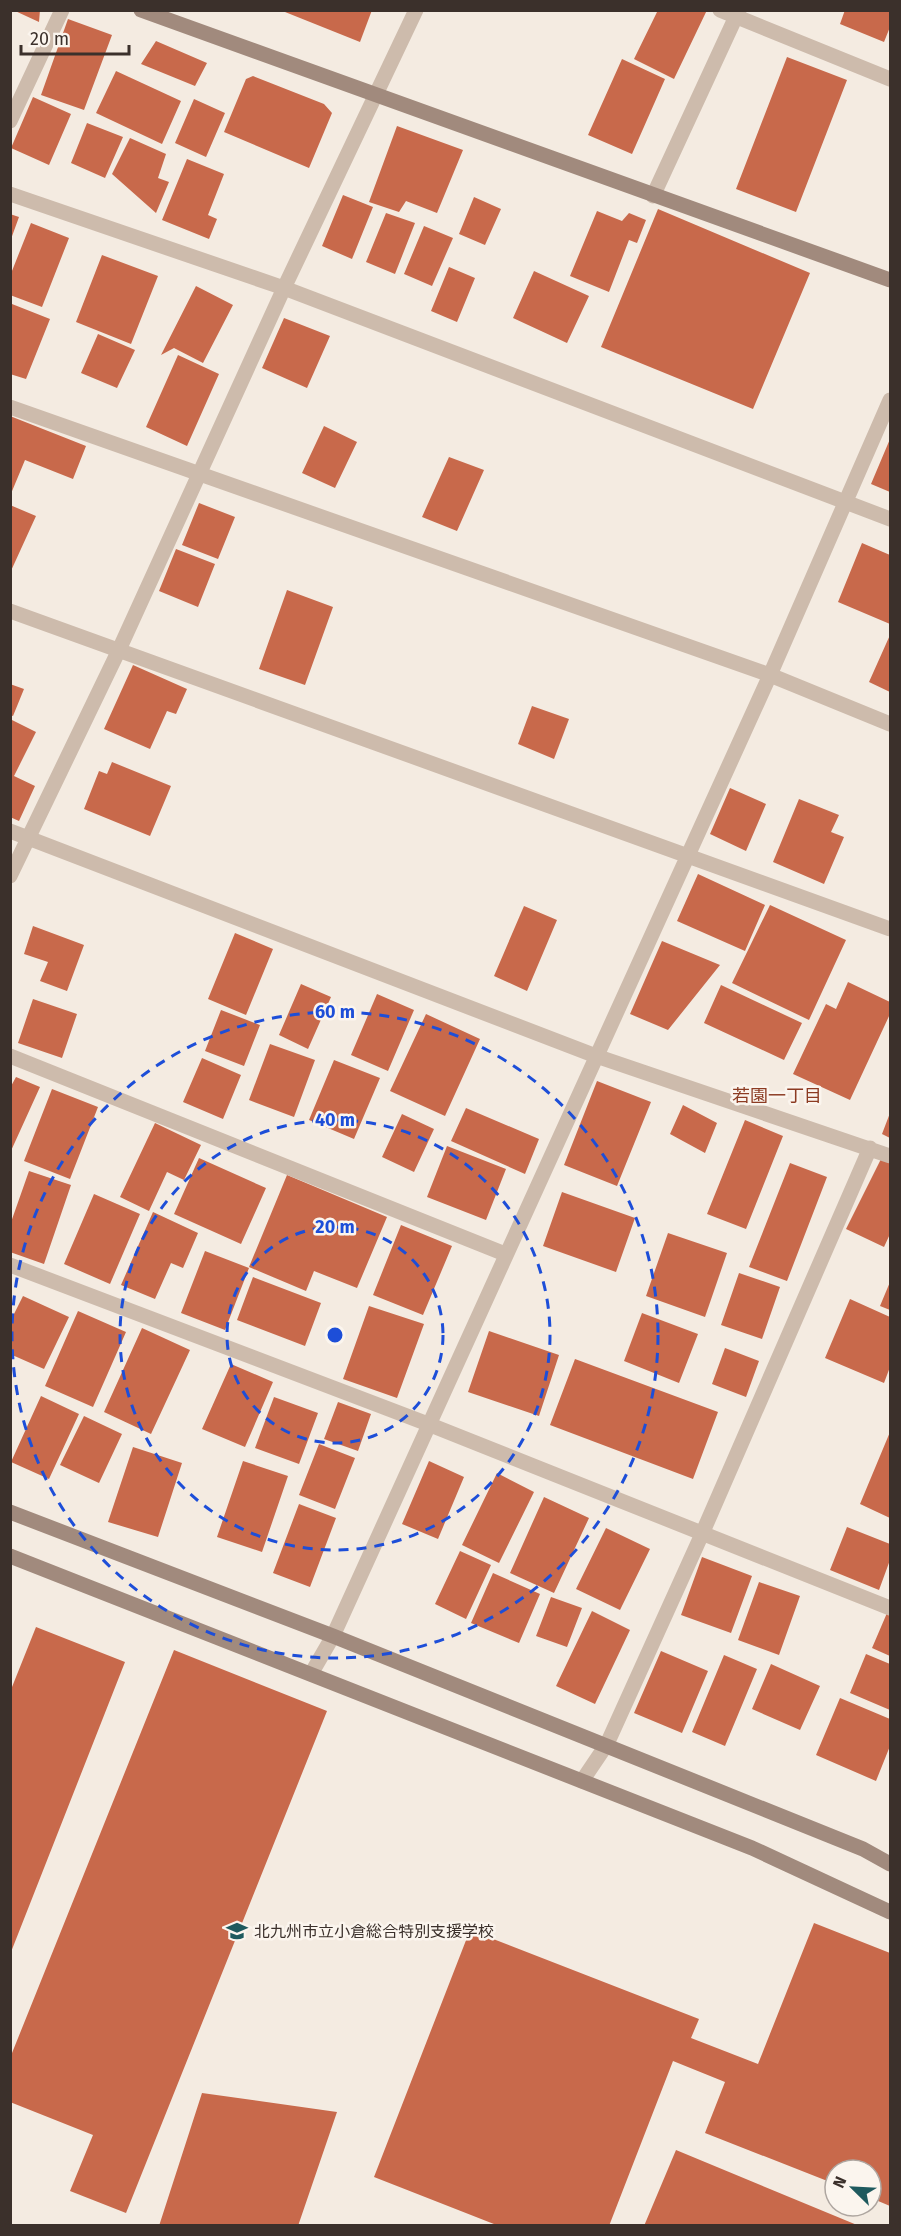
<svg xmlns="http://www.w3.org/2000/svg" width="901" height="2236" viewBox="0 0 901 2236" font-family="'Fira Sans','Noto Sans JP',sans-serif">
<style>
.building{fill:#c8694b}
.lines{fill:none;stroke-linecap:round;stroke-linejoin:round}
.street{stroke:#cdbbac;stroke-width:15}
.secondary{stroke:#a18a7d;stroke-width:15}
.ring{fill:none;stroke:#1d4ed8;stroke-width:3;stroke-dasharray:10 8}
.labels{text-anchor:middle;stroke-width:5;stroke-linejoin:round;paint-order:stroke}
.poi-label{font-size:16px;fill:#3b302b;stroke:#fbf5ee;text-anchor:start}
.neighbourhood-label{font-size:18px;fill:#8c3b22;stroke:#fbf5ee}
.centre{fill:#1d4ed8;stroke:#fbf5ee;stroke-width:3}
.ring-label{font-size:18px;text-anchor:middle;font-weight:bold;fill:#1d4ed8;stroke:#fbf5ee;stroke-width:5;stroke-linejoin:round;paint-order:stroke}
</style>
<rect width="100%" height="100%" fill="#f4ebe1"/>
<!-- building -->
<path class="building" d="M13 10H40L39 22Z
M280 10H372L360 42Z
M658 10H707L674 79 634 59Z
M845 10H890V27L884 42 840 24Z
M68 19 112 35 84 110 41 95Z
M156 41 207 63 195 86 141 64Z
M787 57 847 80 796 212 736 189Z
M622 59 665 79 632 154 588 135Z
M116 71 181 101 162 144 96 113Z
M253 76 324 104 332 113 309 168 224 132 246 79Z
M33 97 71 114 49 165 11 148Z
M194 99 225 113 206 157 175 143Z
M87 123 123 137 105 178 71 163Z
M397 126 463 150 437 213 406 201 399 212 369 202Z
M130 138 166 154 158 178 169 182 156 213 112 174Z
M187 159 224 174 208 215 217 219 209 239 162 220Z
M343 195 373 207 352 259 322 246Z
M474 197 501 209 485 245 459 234Z
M658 209 810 273 753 409 601 347Z
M597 211 622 221 629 213 646 220 637 243 629 240 609 292 570 276Z
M386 213 415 223 395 274 366 262Z
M10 214 19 217 11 239H10Z
M31 223 69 238 42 307 10 295V276Z
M424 226 453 238 432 286 404 274Z
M102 255 158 276 131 344 76 322Z
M449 267 475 278 457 322 431 311Z
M534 271 589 296 567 343 513 318Z
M196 286 233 305 203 363 174 348 161 355Z
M12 304 50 319 26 379 10 374Z
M284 318 330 336 307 388 262 368Z
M98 334 135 350 117 388 81 373Z
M178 355 219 374 187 446 146 427Z
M10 416 86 446 73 479 25 460 10 496Z
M324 426 357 442 335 488 302 473Z
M890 439V492L871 484Z
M449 457 484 470 457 531 422 517Z
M199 503 235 517 218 559 182 545Z
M10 505 36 516 10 573Z
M862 543 890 555V624L838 602Z
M176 549 215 564 198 607 159 591Z
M287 590 333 607 305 685 259 669Z
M890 635V692L869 682Z
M133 665 187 689 176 714 167 711 150 749 104 729Z
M10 684 24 689 13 716 10 715Z
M532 706 569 719 554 759 518 744Z
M12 720 36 732 14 776 35 786 19 821 10 817Z
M112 762 171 786 150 836 84 809 99 771 107 774Z
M730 788 766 804 746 851 710 834Z
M799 799 839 815 831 832 844 837 824 884 773 862Z
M698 874 765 905 745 951 677 921Z
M770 905 846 940 809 1020 732 983Z
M524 906 557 920 527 991 494 976Z
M33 926 84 945 67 991 40 981 48 962 24 954Z
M235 933 273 949 246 1015 208 999Z
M662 941 720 965 668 1030 630 1014Z
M848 982 890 1002V1014L850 1100 793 1074 826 1004 836 1009Z
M301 984 331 997 308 1049 279 1035Z
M721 985 802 1023 784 1060 704 1023Z
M377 994 414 1010 388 1071 351 1055Z
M33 999 77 1014 62 1058 18 1043Z
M221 1010 260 1025 244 1066 205 1051Z
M426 1014 480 1039 445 1116 390 1091Z
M270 1044 315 1060 294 1117 249 1100Z
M202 1058 241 1075 223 1119 183 1102Z
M334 1060 380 1078 354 1139 309 1120Z
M16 1077 40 1087 10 1153V1088Z
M597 1081 651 1102 617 1186 564 1165Z
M52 1089 98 1107 70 1179 24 1161Z
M683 1105 717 1123 705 1153 670 1134Z
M466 1108 539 1139 525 1174 451 1141Z
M890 1113V1138L882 1134Z
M402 1114 434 1129 414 1172 382 1157Z
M745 1120 783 1136 746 1229 707 1214Z
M155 1123 201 1145 184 1180 167 1172 149 1211 120 1197Z
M447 1146 506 1169 486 1220 427 1197Z
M199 1158 266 1188 241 1244 174 1214Z
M881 1159 890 1163V1234L884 1247 846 1229Z
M790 1163 827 1177 787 1281 749 1267Z
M29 1171 71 1185 44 1264 10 1252V1225Z
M287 1175 387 1217 357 1288 314 1271 306 1291 249 1267Z
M562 1192 635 1218 616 1272 543 1246Z
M94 1194 140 1214 110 1284 64 1264Z
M153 1212 198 1233 183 1268 171 1263 155 1299 121 1285Z
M401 1225 452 1246 423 1315 373 1295Z
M668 1233 727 1253 705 1317 646 1296Z
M205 1251 249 1268 225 1330 181 1313Z
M739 1273 780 1287 762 1339 721 1325Z
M253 1277 321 1303 305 1346 237 1320Z
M890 1282V1310L880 1306Z
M23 1296 69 1317 44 1369 10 1354V1322Z
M850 1299 890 1317V1367L884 1383 825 1358Z
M369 1306 424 1324 397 1398 343 1379Z
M78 1311 126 1332 93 1407 45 1386Z
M642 1313 698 1334 679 1383 624 1361Z
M142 1328 190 1350 151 1434 104 1412Z
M489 1331 559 1355 539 1416 468 1392Z
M725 1348 759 1361 746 1397 712 1384Z
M575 1359 718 1412 693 1479 550 1425Z
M231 1364 273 1382 245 1447 202 1429Z
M41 1396 79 1414 49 1479 11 1462Z
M274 1397 318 1413 299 1464 255 1448Z
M338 1402 371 1414 358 1451 324 1439Z
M84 1416 122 1434 99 1483 60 1465Z
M890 1432V1518L860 1504Z
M319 1444 355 1458 335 1509 299 1495Z
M133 1447 182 1463 158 1537 108 1522Z
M243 1461 288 1476 262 1552 217 1537Z
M429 1461 464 1477 438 1539 402 1524Z
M497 1473 534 1492 499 1563 462 1545Z
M544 1497 589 1518 554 1593 510 1573Z
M299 1504 336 1518 310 1587 273 1573Z
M847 1527 890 1544V1560L879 1590 830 1570Z
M606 1528 650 1549 620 1610 576 1589Z
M460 1551 491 1565 466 1619 435 1604Z
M702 1557 752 1576 731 1633 681 1615Z
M493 1573 540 1594 519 1643 471 1623Z
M759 1582 800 1596 779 1655 738 1640Z
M551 1597 582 1608 567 1647 536 1636Z
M592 1611 630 1630 595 1704 556 1686Z
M887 1613 890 1614V1656L872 1648Z
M36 1627 125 1662 11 1952 10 1692Z
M174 1650 327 1711 126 2213 70 2191 93 2135 10 2102V2058Z
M661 1651 708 1671 682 1733 634 1713Z
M866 1654 890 1664V1710L850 1693Z
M724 1655 757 1669 725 1746 692 1732Z
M771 1664 820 1686 800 1730 752 1709Z
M840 1698 890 1719V1746L876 1781 816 1755Z
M814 1923 890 1953V2206L871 2198V2170H835V2184L705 2133 725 2082 673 2061 609 2226H499L374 2177 470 1930 699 2019 691 2038 758 2064Z
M202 2093 337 2112 298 2226H159Z
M676 2150 857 2225V2226H644Z"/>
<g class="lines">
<!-- street -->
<path class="street" d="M720 10 890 79
M10 121 62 10
M10 194 284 288 890 519
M653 196 739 10
M10 407 770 675 890 724
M10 611 890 929
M10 831 596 1056 890 1156
M10 876 118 652 284 288 416 10
M10 1056 505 1254
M10 1265 428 1424 890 1608
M311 1674 333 1636 770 675 890 400
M582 1781 607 1744 702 1534 870 1148"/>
<!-- secondary -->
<path class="secondary" d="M141 10 890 280
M10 1512 333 1636 863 1849 890 1864
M10 1556 752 1848 890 1912"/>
</g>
<!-- distance rings -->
<g class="ring">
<circle cx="335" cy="1335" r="108"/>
<circle cx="335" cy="1335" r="215"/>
<circle cx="335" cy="1335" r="323"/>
</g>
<!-- icons -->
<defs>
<symbol id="school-bare" viewBox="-9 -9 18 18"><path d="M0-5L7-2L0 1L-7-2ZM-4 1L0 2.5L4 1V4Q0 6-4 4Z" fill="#1f5a5e" stroke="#fbf5ee" stroke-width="2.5" paint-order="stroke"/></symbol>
</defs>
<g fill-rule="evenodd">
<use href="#school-bare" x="222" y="1916" width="30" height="30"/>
</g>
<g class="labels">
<!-- poi labels -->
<g class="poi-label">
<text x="254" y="1937">北九州市立小倉総合特別支援学校</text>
</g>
<!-- neighbourhood labels -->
<g class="neighbourhood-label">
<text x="777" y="1102">若園一丁目</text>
</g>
</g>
<circle cx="335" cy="1335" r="9" class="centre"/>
<g class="ring-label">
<text x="335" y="1018">60 m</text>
<text x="335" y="1126">40 m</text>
<text x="335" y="1233">20 m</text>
</g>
<!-- border -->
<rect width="901" height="2236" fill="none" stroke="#3b302b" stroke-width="24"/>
<!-- north arrow -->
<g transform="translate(853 2188) rotate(294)"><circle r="28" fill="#fbf5ee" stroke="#aea6a0" stroke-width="1.5"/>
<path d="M0-4.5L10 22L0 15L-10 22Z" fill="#1f5a5e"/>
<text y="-9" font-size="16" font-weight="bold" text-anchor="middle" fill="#3b302b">N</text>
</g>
<!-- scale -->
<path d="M21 45v9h108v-9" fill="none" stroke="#3b302b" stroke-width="3"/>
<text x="30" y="45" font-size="18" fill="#3b302b" stroke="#fbf5ee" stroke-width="4.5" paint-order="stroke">20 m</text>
</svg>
